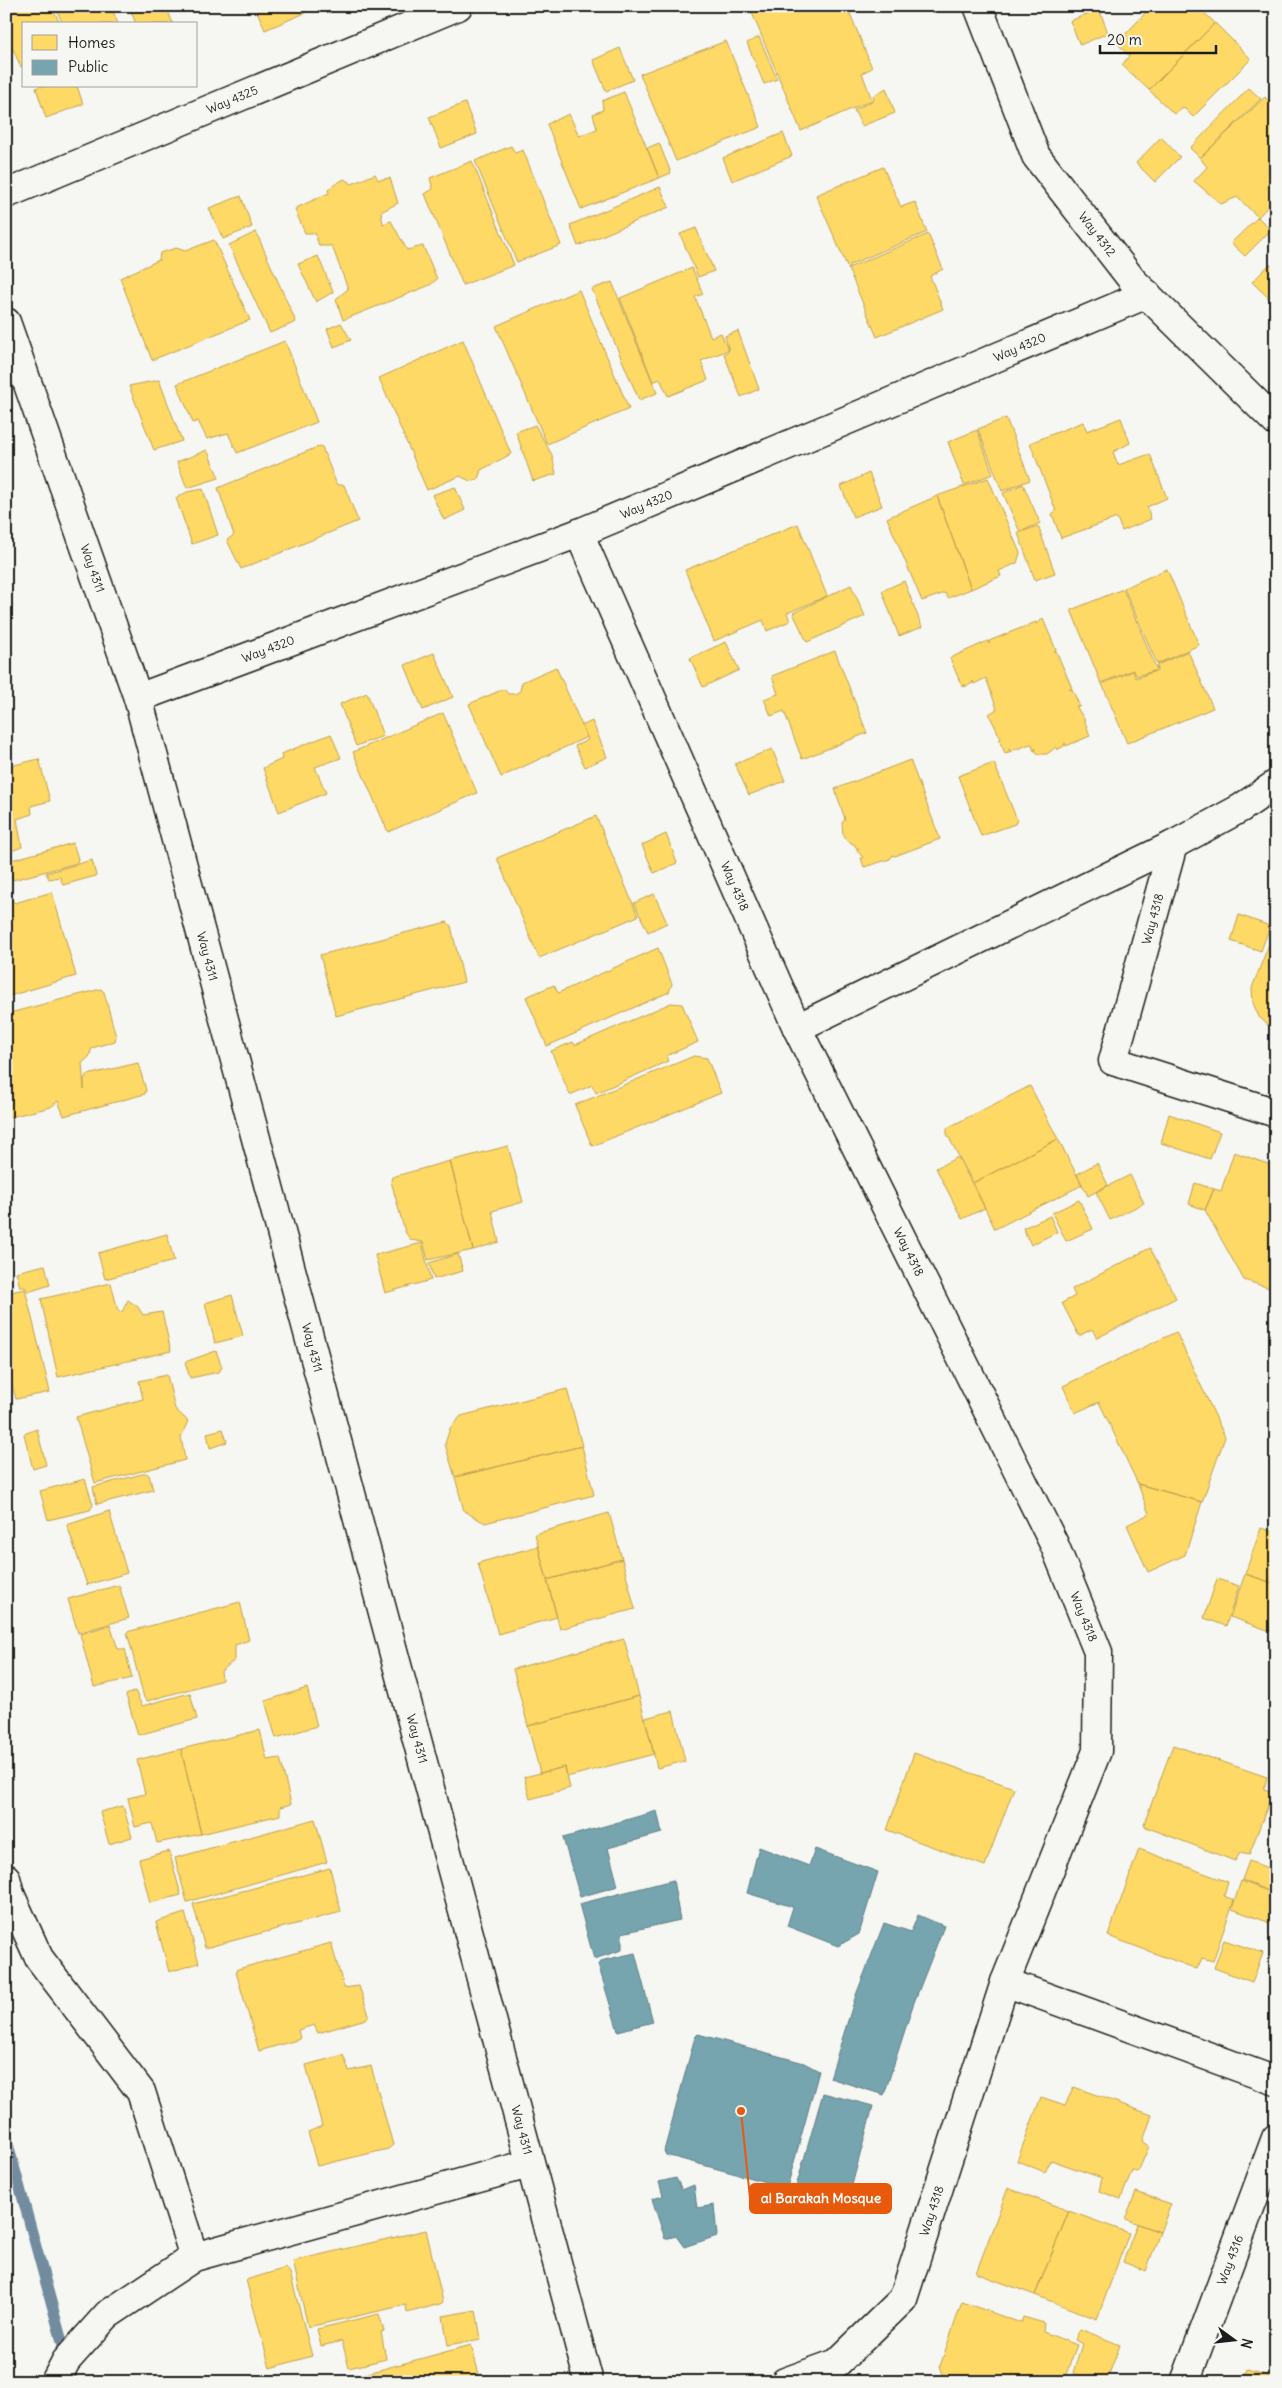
<svg xmlns="http://www.w3.org/2000/svg" width="1282" height="2388" viewBox="0 0 1282 2388" font-family="Delius,sans-serif">
<style>
.homes{fill:#ffd966;stroke:#bba050}
.public{fill:#76a5af;stroke:#5b7c83}
.lines{fill:none;stroke-linecap:round;stroke-linejoin:round}
.stream{stroke:#728b9f;stroke-width:11}
.minor-casing{stroke:#1c1c1c;stroke-width:31}
.minor{stroke:#f6f6f2;stroke-width:28}
.labels{text-anchor:middle;stroke-width:5;stroke-linejoin:round;paint-order:stroke}
.street-label{font-size:12px;fill:#1c1c1c;stroke:#f6f6f2}
.leader{fill:none;stroke:#e8590c;stroke-width:2}
.callout-dot{fill:#e8590c;stroke:#f6f6f2;stroke-width:2}
.callout{fill:#e8590c;stroke:#e8590c;stroke-width:2}
.callout-label{font-size:14px;text-anchor:middle;font-weight:bold;fill:#fff}
</style>
<rect width="100%" height="100%" fill="#f6f6f2"/>
<filter id="ink" filterUnits="userSpaceOnUse"><feTurbulence type="fractalNoise" baseFrequency=".02" numOctaves="2"/><feDisplacementMap in="SourceGraphic" scale="10" xChannelSelector="R" yChannelSelector="G"/><feConvolveMatrix kernelMatrix="1 2 1 2 8 2 1 2 1" color-interpolation-filters="sRGB"/></filter>
<g filter="url(#ink)">
<!-- homes -->
<path class="homes" d="M24 6H52L60 24H24V66L21 67 6 34V14Z
M55 6H111L118 24H63Z
M129 6H166L173 24H136Z
M269 6H303L305 13 265 30 257 11Z
M754 6H847L872 68 862 73 872 100 801 131 750 8Z
M1152 6H1197L1215 23 1149 90 1122 65 1129 56 1117 43Z
M1099 9 1108 33 1080 45 1070 21Z
M1215 23 1251 59 1193 117 1183 107 1174 114 1149 90Z
M759 37 777 79 764 84 747 43Z
M726 41 761 127 676 161 640 74Z
M620 48 633 80 606 91 593 60Z
M41 86H77L83 104 46 118 36 88Z
M886 88 895 113 862 126 854 110 874 100 873 96Z
M1249 88 1261 99 1200 158 1190 148Z
M624 92 659 178 581 209 547 124 569 114 579 136 597 129 593 114 603 110 602 101Z
M1265 97 1276 108V198L1258 217 1237 197 1221 204 1194 181 1207 167 1200 158Z
M465 103 477 134 441 148 429 117Z
M783 133 792 156 732 181 723 158Z
M1161 137 1180 157 1155 182 1136 163Z
M659 143 671 173 659 178 647 148Z
M511 146 515 153 523 150 561 245 517 262 475 161Z
M472 161 514 265 463 285 425 194 433 189 430 178Z
M883 167 901 207 915 202 927 232 847 266 816 195Z
M375 174 378 180 390 178 398 203 381 212 383 224 391 221 407 250 423 246 437 279 430 285 343 320 336 299 348 289 332 246H319L315 233H305L295 210 296 208 329 193 328 189 344 179 352 184Z
M660 187 669 207 578 246 570 225Z
M241 196 252 227 223 239 209 208Z
M1258 217 1271 230 1245 256 1231 243Z
M696 228 714 271 698 277 680 234Z
M256 232 296 322 270 333 229 245Z
M928 234 943 269 930 276 943 309 877 337 848 268Z
M214 240 250 320 152 360 120 278 159 260 160 253 176 248 185 251Z
M318 256 333 292 316 302 298 264Z
M1270 264 1276 270V305L1252 282Z
M692 268 703 294 695 297 711 337 721 333 728 350 701 361 708 380 668 396 660 379 653 382 620 298Z
M612 282 657 393 639 400 592 289Z
M579 290 629 409 547 444 496 326Z
M341 323 351 340 334 347 327 329Z
M738 331 759 389 741 397 724 354 729 351 725 336Z
M463 340 511 454 481 470 478 479 470 481 460 476 427 490 379 378Z
M285 341 317 422 237 453 228 433 207 439 198 421 193 423 177 384Z
M159 380 182 441 154 450 129 386Z
M1006 418 1030 480 1002 491 978 429Z
M1121 418 1130 443 1113 452 1118 465 1150 454 1167 498 1147 507 1151 519 1122 531 1117 518 1061 538 1052 514 1056 511 1030 443 1083 422 1087 431Z
M535 425 552 455 556 474 533 481 516 432Z
M977 430 993 474 964 485 948 442Z
M320 446 322 447 337 485H344L358 521 241 569 227 540 234 535 218 488Z
M207 450 219 478 187 488 177 462Z
M869 473 882 506 853 517 841 486Z
M988 478 1020 553 1017 563 999 571 1001 576 971 589 937 496Z
M1023 484 1040 523 1020 532 1003 493Z
M455 487 465 510 444 520 432 495Z
M203 489 218 535 192 544 176 498 187 492Z
M937 496 971 589 948 598 945 593 922 601 887 518Z
M798 524 827 596 787 613 790 621 767 631 763 620 714 641 685 570Z
M1038 526 1055 573 1035 580 1018 533Z
M1167 569 1199 645 1157 664 1124 588Z
M904 581 922 627 899 636 882 591Z
M851 585 865 616 807 642 793 613Z
M1123 589 1157 670 1137 676 1133 670 1101 683 1071 610Z
M1043 619 1056 650 1054 652 1056 651 1072 688 1069 690 1072 689 1080 707 1076 706 1084 719 1090 736 1066 746 1065 743 1064 746 1057 750 1056 747 1047 754H1039L1035 751 1036 748 1034 751 1032 746 1033 745 1030 744 1015 750 1014 748 1011 752 1009 749V752L1005 753 999 740 1001 739 989 714 997 709 986 678 974 684 973 681V683L964 687 965 684 962 687 950 658 988 641 989 644V641L1026 626 1029 627 1028 625 1036 622V624Z
M726 642 739 670 703 687 690 658Z
M835 651 867 733 802 759 784 711 771 716 764 699 778 694 772 676Z
M1188 651 1213 708 1127 743 1102 684 1133 671 1136 678 1158 670 1157 665Z
M434 653 453 697 423 710 405 665Z
M556 667 587 737 501 777 469 704 504 689 508 694H515L520 691 522 682Z
M367 693 383 736 356 746 340 704Z
M443 713 477 793 388 832 353 752Z
M592 721 607 757 585 767 575 746 588 740 582 726Z
M331 734 341 758 315 767 326 793 279 812 263 768 282 759 281 754Z
M772 749 785 781 749 795 735 764Z
M39 759 50 801 31 806 32 814 17 819 22 847 11 851 6 847V858V767Z
M910 760 940 839 895 856 893 855 890 859 864 867 861 858H863L857 850 859 848 857 849 855 845 848 841 843 834 842 823 845 819 835 789Z
M994 763 1017 820 1015 824 981 836 958 776Z
M596 816 638 916 539 958 497 858Z
M666 834 677 863 654 873 642 845Z
M73 843 78 859 77 863 13 880 7 864 8 861Z
M92 860 96 876 63 885 60 877 49 879 46 873Z
M52 892 76 976 6 997V894L15 903Z
M654 894 667 923 648 932 634 903Z
M1239 915 1270 926 1261 951 1231 941Z
M447 922 451 926 464 982 336 1016 320 955Z
M1269 944 1276 947V1027L1268 1025 1259 1017 1253 1003 1252 988Z
M658 948 672 984 669 992 547 1046 526 997 554 985 558 993Z
M101 989 104 992 116 1037 115 1041 92 1048 89 1057 82 1063 84 1089V1079L87 1075 138 1063 146 1090 145 1094 64 1116 58 1101 51 1107 6 1118V1014Z
M671 1003 682 1004 698 1042 666 1056 668 1061 596 1093 592 1085 570 1095 551 1051 573 1042 575 1045Z
M694 1056 707 1058 721 1093 592 1146 575 1105Z
M1030 1086 1058 1139 973 1183 947 1134V1128Z
M1169 1114 1220 1132 1210 1159 1161 1143Z
M1058 1139 1082 1185 995 1229 973 1183Z
M508 1146 523 1202 492 1211 499 1242 473 1250 450 1161Z
M1234 1152 1276 1167V1267L1269 1288 1244 1280 1205 1210 1214 1189 1221 1191Z
M958 1157 985 1208 962 1219 936 1168Z
M450 1161 473 1250 428 1260 423 1242 411 1240 405 1232 391 1181 392 1177Z
M1097 1163 1108 1185 1088 1196 1077 1174Z
M1130 1175 1144 1203 1110 1220 1096 1192Z
M1195 1183 1214 1189 1205 1210 1189 1204Z
M1079 1200 1093 1229 1066 1241 1052 1213Z
M1050 1216 1057 1232 1031 1245 1023 1228Z
M167 1234 174 1261 105 1279 98 1253Z
M422 1243 431 1280 385 1293 375 1255Z
M1150 1248 1176 1298 1097 1338 1092 1329 1079 1336 1062 1303 1075 1296 1072 1289Z
M458 1254 463 1271 434 1279 429 1263Z
M45 1265 50 1285 28 1292 25 1287H20L16 1272Z
M111 1283 118 1311 122 1312 128 1300 138 1307 143 1315 162 1312 171 1351 58 1377 41 1299Z
M25 1289 50 1392 16 1399 6 1363V1293Z
M232 1295 243 1336 215 1343 205 1303Z
M1176 1332 1225 1437 1202 1502 1138 1484 1099 1402 1075 1413 1063 1386Z
M216 1351 222 1367 219 1372 190 1378 185 1362Z
M167 1375 175 1409 188 1421 181 1437 185 1460 95 1483 76 1417 143 1399 139 1381Z
M567 1389 582 1446 455 1477 445 1444 450 1428 461 1416Z
M37 1429 46 1465 33 1469 24 1434Z
M223 1429 227 1442 210 1448 207 1433Z
M582 1446 594 1495 485 1523 464 1511 455 1477Z
M146 1473 149 1475 153 1490 97 1504 93 1487Z
M85 1479 93 1505 90 1510 48 1520 40 1491Z
M1138 1484 1202 1502 1185 1555 1148 1572 1127 1525 1149 1514Z
M109 1511 127 1573 87 1585 67 1525Z
M609 1513 622 1559 547 1580 535 1534Z
M1261 1528 1276 1533V1584L1245 1574Z
M538 1546 557 1617 498 1634 478 1563Z
M622 1559 635 1609 560 1629 547 1580Z
M1245 1574 1276 1584V1633L1230 1617Z
M1217 1579 1239 1586 1226 1626 1204 1618Z
M119 1585 129 1618 78 1633 68 1599Z
M240 1602 249 1640 235 1645V1660L221 1671 222 1680 147 1701 144 1698 127 1632Z
M110 1625 118 1649H125L132 1678 94 1687 80 1634Z
M624 1639 639 1696 528 1726 513 1669Z
M307 1688 317 1726 276 1738 265 1701Z
M135 1691 142 1706 190 1693 197 1719 138 1735 126 1695Z
M639 1696 654 1754 567 1777 565 1767 540 1773 528 1726Z
M673 1711 685 1761 657 1768 645 1718Z
M260 1730 267 1760 280 1758 291 1804 280 1807V1815L201 1834 181 1749Z
M1173 1745 1267 1777 1264 1789 1273 1792 1249 1855 1240 1853 1235 1861 1146 1827 1144 1824Z
M181 1749 201 1834 157 1843 152 1823 135 1827 128 1798 145 1794 137 1760Z
M914 1753 1014 1788 985 1866 887 1830Z
M565 1767 570 1788 530 1799 524 1777Z
M123 1806 132 1837 109 1844 100 1812Z
M315 1819 327 1862 187 1902 175 1858Z
M1139 1849 1228 1882 1224 1896 1234 1900 1213 1961 1202 1958 1197 1969 1108 1936Z
M169 1851 181 1895 150 1903 139 1859Z
M1249 1861 1276 1871V1894L1242 1880Z
M330 1868 341 1912 205 1948 193 1904Z
M1241 1881 1276 1894V1916L1273 1924 1232 1909Z
M185 1913 199 1963 169 1972 156 1922Z
M1224 1940 1263 1953 1252 1982 1214 1968Z
M331 1943 344 1988 359 1986 369 2015 366 2019 318 2033 314 2025 298 2030 300 2039 259 2051 236 1972 238 1969Z
M343 2055 349 2071 371 2066 393 2145 388 2149 317 2166 308 2132 322 2126 306 2065Z
M1074 2087 1152 2115 1143 2141 1149 2146 1138 2172 1132 2170 1121 2199 1099 2191 1102 2178 1051 2160 1045 2172 1017 2161 1041 2097 1065 2105Z
M1008 2188 1069 2211 1035 2295 976 2273Z
M1136 2192 1171 2204 1160 2232 1125 2219Z
M1069 2211 1129 2233 1097 2319 1035 2295Z
M1137 2224 1160 2232 1146 2271 1123 2262Z
M426 2230 443 2302 440 2304 407 2313 406 2305 308 2327 293 2261Z
M286 2268 290 2273 312 2356 270 2368 246 2280Z
M962 2302 1021 2323 1023 2317 1044 2323 1043 2332 1077 2345 1063 2382H966L943 2374 940 2366Z
M476 2310 481 2339 448 2345 443 2316Z
M379 2314 384 2331 381 2332 386 2359 349 2368 342 2341 321 2346 317 2329Z
M1080 2329 1120 2345 1106 2382H1097L1073 2373 1082 2344 1075 2340Z
M471 2345 481 2382H335Z
M1248 2370 1276 2378V2382H1244Z"/>
<!-- public -->
<path class="public" d="M657 1811 662 1833 608 1848 618 1886 580 1897 563 1838Z
M759 1847 809 1866 815 1849 878 1872 859 1934 838 1946 787 1926 793 1907 747 1893Z
M673 1880 680 1920 622 1933V1950L594 1959 579 1904Z
M918 1915 944 1926 913 2005 884 2095 830 2078 856 1995 884 1923 911 1932Z
M635 1953 653 2022 618 2031 598 1964 604 1960Z
M698 2034 804 2063 819 2071 788 2184 784 2187 666 2155 664 2151 695 2037Z
M823 2093 873 2106 848 2200 796 2187Z
M676 2178 682 2190 694 2185 697 2208 714 2205 717 2236 684 2247 676 2236 665 2239 652 2199 663 2196 659 2182Z"/>
<g class="lines">
<!-- stream -->
<path class="stream" d="M6 2137 73 2382"/>
<defs>
<g id="minor">
<path id="s1" d="M978 6 1036 156 1133 281 1276 422"/>
<path id="s2" d="M6 194 458 6"/>
<path id="s3" d="M6 322 138 698 589 2382"/>
<path id="s4" d="M579 533 797 1028 1054 1544 1098 1652 1097 1751 1005 1982 903 2299 837 2363 785 2382"/>
<path id="s5" d="M138 698 579 533 1147 294"/>
<path d="M1173 845 1113 1061 1276 1113"/>
<path d="M797 1028 1173 845 1241 808 1276 784"/>
<path d="M6 1878 10 1894 39 1958 141 2092 194 2257"/>
<path d="M1005 1982 1276 2081"/>
<path d="M55 2382 66 2361 107 2315 194 2257 529 2164"/>
<path id="s6" d="M1185 2382 1276 2138"/>
</g>
</defs>
<!-- minor casing -->
<use href="#minor" class="minor-casing"/>
<!-- minor -->
<use href="#minor" class="minor"/>
</g>
</g>
<g class="labels">
<!-- street labels -->
<g class="street-label">
<text dy="4" stroke="none"><textPath href="#s2" startOffset="245">Way 4325</textPath></text>
<text dy="4" stroke="none"><textPath href="#s1" startOffset="260">Way 4312</textPath></text>
<text dy="4" stroke="none"><textPath href="#s5" startOffset="949">Way 4320</textPath></text>
<text dy="4" stroke="none"><textPath href="#s5" startOffset="544">Way 4320</textPath></text>
<text dy="4" stroke="none"><textPath href="#s3" startOffset="261">Way 4311</textPath></text>
<text dy="4" stroke="none"><textPath href="#s5" startOffset="139">Way 4320</textPath></text>
<text dy="4" stroke="none"><textPath href="#s4" startOffset="386">Way 4318</textPath></text>
<text transform="translate(1153 919) rotate(-75)" y="4">Way 4318</text>
<text dy="4" stroke="none"><textPath href="#s3" startOffset="666">Way 4311</textPath></text>
<text dy="4" stroke="none"><textPath href="#s4" startOffset="791">Way 4318</textPath></text>
<text dy="4" stroke="none"><textPath href="#s3" startOffset="1071">Way 4311</textPath></text>
<text dy="4" stroke="none"><textPath href="#s4" startOffset="1196">Way 4318</textPath></text>
<text dy="4" stroke="none"><textPath href="#s3" startOffset="1476">Way 4311</textPath></text>
<text dy="4" stroke="none"><textPath href="#s3" startOffset="1881">Way 4311</textPath></text>
<text transform="translate(932 2211) rotate(-72)" y="4">Way 4318</text>
<text dy="4" stroke="none"><textPath href="#s6" startOffset="130">Way 4316</textPath></text>
</g>
</g>
<!-- callouts -->
<path class="leader" d="M741 2111L750 2198"/>
<circle class="callout-dot" cx="741" cy="2111" r="5"/>
<rect class="callout" x="750" y="2184" width="141" height="29" rx="5"/>
<g class="callout-label">
<text x="821" y="2203">al Barakah Mosque</text>
</g>
<!-- margin -->
<rect width="1282" height="2388" fill="none" stroke="#f6f6f2" stroke-width="25"/>
<rect x="12" y="12" width="1257" height="2363" fill="none" stroke="#1c1c1c" stroke-width="2" filter="url(#ink)"/>
<!-- legend -->
<rect x="22" y="22" width="175" height="65" fill="#f6f6f2" stroke="#9f9f9c"/>
<rect x="32" y="35" width="25" height="15" fill="#ffd966" stroke="#9f9f9c"/>
<text x="68" y="48" font-size="15" fill="#1c1c1c">Homes</text>
<rect x="32" y="60" width="25" height="15" fill="#76a5af" stroke="#9f9f9c"/>
<text x="68" y="72" font-size="15" fill="#1c1c1c">Public</text>
<!-- north arrow -->
<g transform="translate(1234 2340) rotate(105)" stroke="#f6f6f2" stroke-width="4" paint-order="stroke">
<path d="M0-4L9 19L0 12L-9 19Z" fill="#1c1c1c"/>
<text y="-8" font-size="14" font-weight="bold" text-anchor="middle" fill="#1c1c1c">N</text>
</g>
<!-- scale -->
<path d="M1100 45v8h116v-8" fill="none" stroke="#1c1c1c" stroke-width="2.5"/>
<text x="1107" y="45" font-size="15" fill="#1c1c1c" stroke="#f6f6f2" stroke-width="4" paint-order="stroke">20 m</text>
</svg>
